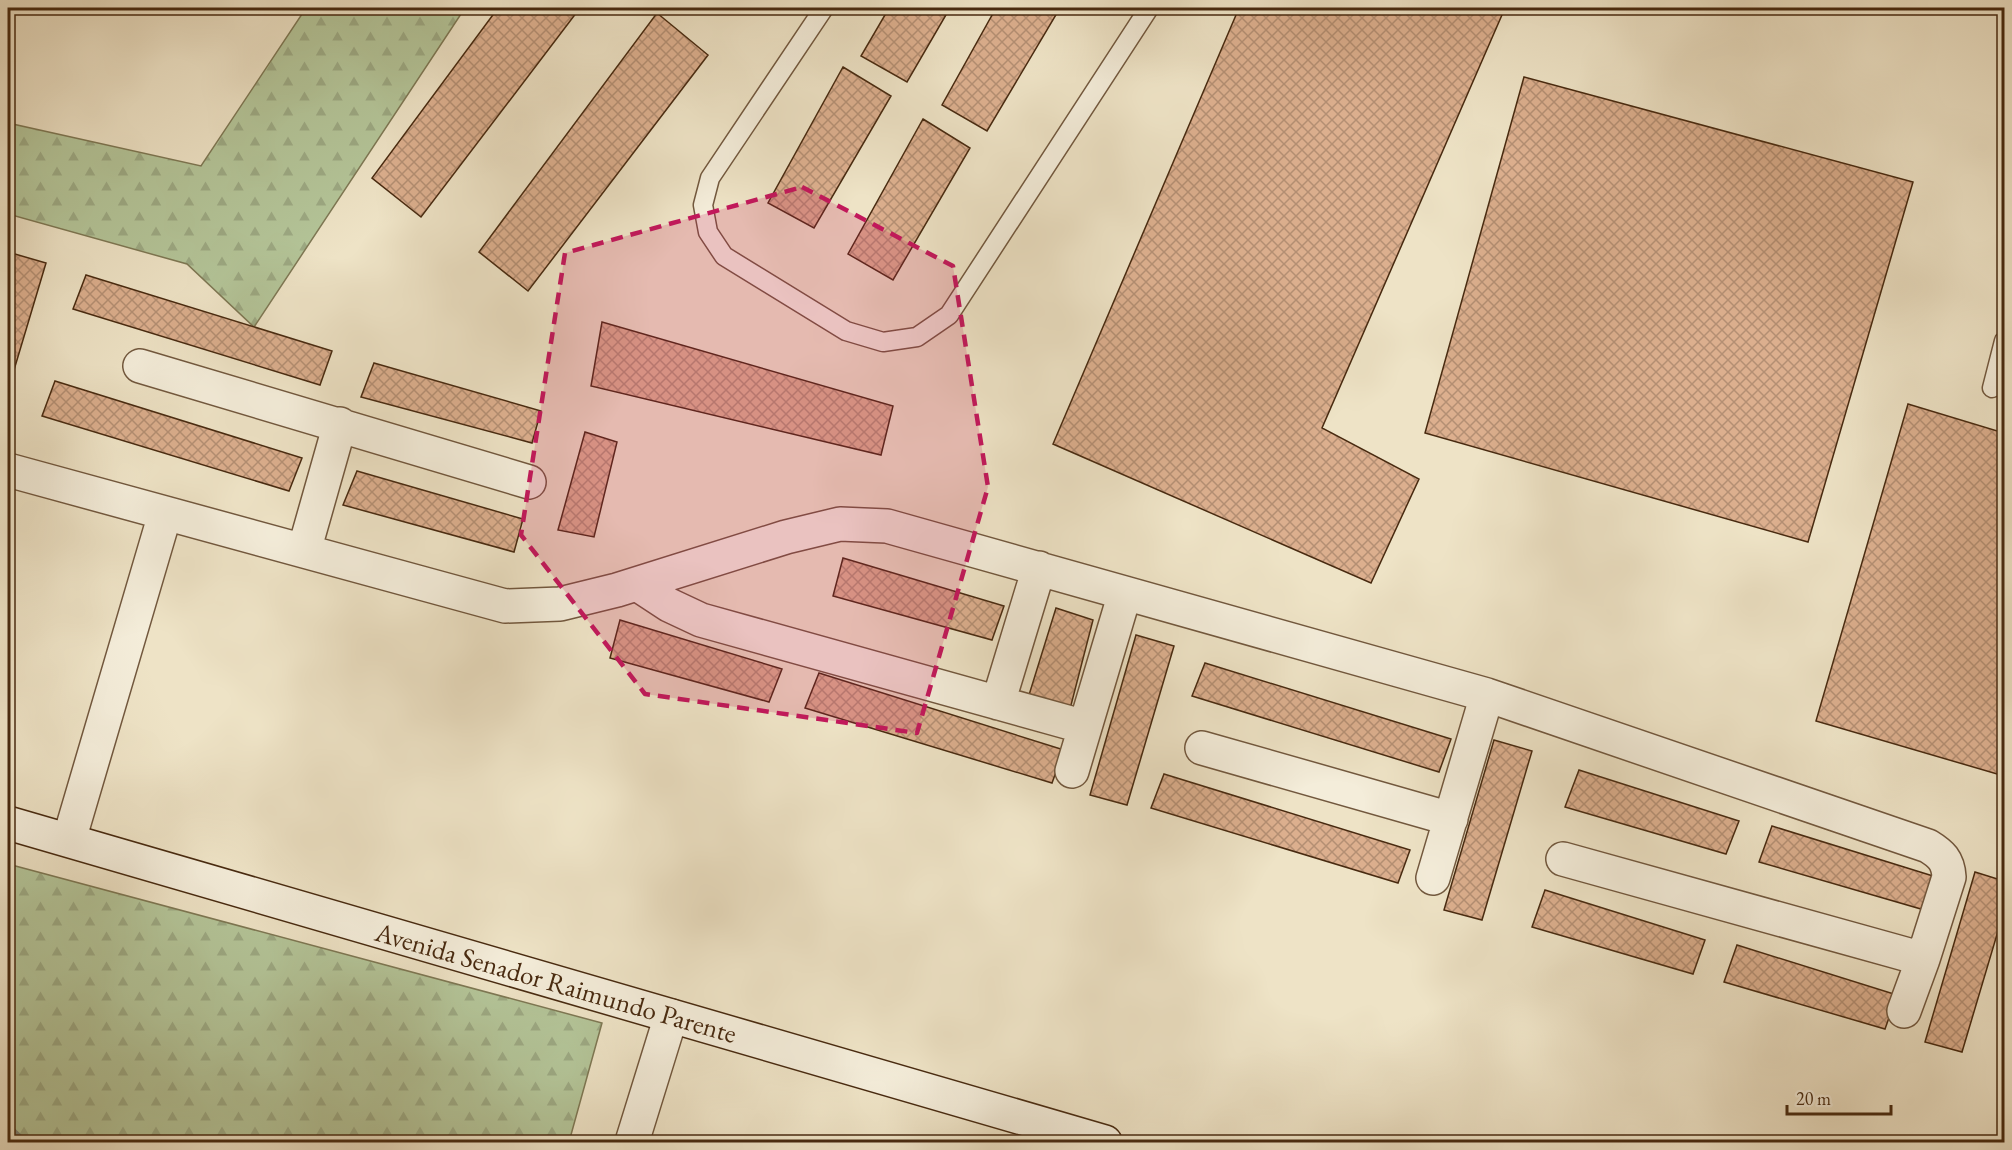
<svg xmlns="http://www.w3.org/2000/svg" width="2012" height="1150" viewBox="0 0 2012 1150" font-family="'EB Garamond',serif">
<style>
.forest{fill:url(#forest-firs);stroke:#7e7854;stroke-width:1.5}
.lines{fill:none;stroke-linecap:round;stroke-linejoin:round}
.stream{stroke:#7a8278;stroke-width:10}
.building{fill:url(#building-cross-hatch);stroke:#482a10;stroke-width:1.5}
.lane-casing{stroke:#72583e;stroke-width:21}
.street-casing{stroke:#72583e;stroke-width:36}
.secondary-casing{stroke:#482a10;stroke-width:36}
.lane{stroke:#f4edda;stroke-width:18}
.street{stroke:#f4edda;stroke-width:33}
.secondary{stroke:#f4edda;stroke-width:33}
.marked{fill:#c2185b;fill-opacity:0.2;stroke:#c2185b;stroke-width:4.5;stroke-dasharray:12 8;stroke-linejoin:round}
.labels{text-anchor:middle;stroke-width:4.5;stroke-linejoin:round;paint-order:stroke}
.street-label{font-size:27px;fill:#482a10;stroke:#f4edda}
</style>
<defs>
<pattern id="forest-firs" width="22" height="20" patternUnits="userSpaceOnUse" patternTransform="scale(1.5)"><rect width="22" height="20" fill="#b4c599"/><path d="M5 1l3.5 6h-7zM16 11l3.5 6h-7z" fill="#9ca983"/></pattern>
<pattern id="building-cross-hatch" width="8" height="8" patternUnits="userSpaceOnUse" patternTransform="scale(1.5)"><rect width="8" height="8" fill="#dcaf8e"/><path d="M0 0l8 8M0 8l8-8" fill="none" stroke="#b48f73"/></pattern>
</defs>
<rect width="100%" height="100%" fill="#eee3c6"/>
<filter id="stains"><feTurbulence type="fractalNoise" baseFrequency=".00333" numOctaves="4"/><feColorMatrix values="0 0 0 0 .2 0 0 0 0 .09 0 0 0 0 .02 0 0 0 .5 -.17"/></filter>
<radialGradient id="worn" r=".72"><stop offset=".6" stop-color="#630" stop-opacity="0"/><stop offset="1" stop-color="#630" stop-opacity=".3"/></radialGradient>
<!-- forest -->
<path class="forest" d="M306 8H465L254 327 187 264 8 214V123L201 166Z
M8 864 602 1023 569 1142H8Z"/>
<g class="lines">
<!-- stream -->
<path class="stream" d="M8 1129 22 1142"/>
</g>
<!-- building -->
<path class="building" d="M498 8H580L421 217 372 178Z
M889 8H950L907 82 861 56Z
M996 8H1060L987 131 942 105Z
M1239 8H1505L1322 428 1419 479 1371 583 1053 444Z
M657 13 708 55 528 291 479 252Z
M843 67 891 96 814 228 768 203Z
M1524 77 1913 182 1808 542 1425 433Z
M923 119 970 148 893 280 848 254Z
M8 252 46 263 8 390Z
M86 275 332 351 320 385 73 309Z
M602 322 893 406 881 455 591 386Z
M374 363 541 411 532 443 361 397Z
M55 381 302 458 289 491 42 416Z
M1908 404 2004 433V776L1816 721Z
M585 432 617 442 594 537 558 530Z
M357 471 523 519 514 552 343 505Z
M843 558 1004 606 992 640 833 596Z
M1056 608 1093 620 1070 709 1029 695Z
M620 620 782 669 769 702 610 658Z
M1136 635 1174 646 1127 805 1090 795Z
M1205 663 1451 739 1439 772 1192 696Z
M819 673 1064 750 1052 783 805 708Z
M1494 740 1532 751 1482 920 1444 910Z
M1579 770 1739 821 1726 854 1565 807Z
M1164 774 1410 850 1398 883 1151 808Z
M1772 826 1933 876 1921 909 1759 862Z
M1975 872 2004 881V911L1962 1052 1925 1042Z
M1545 890 1705 940 1693 974 1532 927Z
M1737 945 1897 995 1885 1029 1724 982Z"/>
<g class="lines">
<defs>
<path id="lane" d="M824 8 710 178 703 205 708 232 724 256 846 331 883 342 917 337 949 315 1149 8
M1992 388 2004 341"/>
<path id="street" d="M140 366 529 482
M8 470 505 606 560 604 617 590 786 537 840 524 887 526 1487 695 1928 846C1941 854 1948 860 1949 877L1923 959 1904 1011
M304 551 340 424
M637 584 669 605 701 620 1085 727
M998 703 1039 568
M1202 748 1451 819
M1072 771 1125 593
M69 840 165 514
M1563 859 1923 959
M1433 878 1487 695
M632 1142 671 1016"/>
<path id="secondary" d="M8 823 1105 1142"/>
</defs>
<!-- lane casing -->
<use href="#lane" class="lane-casing"/>
<!-- street casing -->
<use href="#street" class="street-casing"/>
<!-- secondary casing -->
<use href="#secondary" class="secondary-casing"/>
<!-- lane -->
<use href="#lane" class="lane"/>
<!-- street -->
<use href="#street" class="street"/>
<!-- secondary -->
<use href="#secondary" class="secondary"/>
</g>
<!-- marked area -->
<path class="marked" d="M802 187 953 266 988 487 917 733 645 694 521 535 565 253Z"/>
<g class="labels">
<!-- street labels -->
<g class="street-label">
<text transform="translate(556 983) rotate(16)" y="9">Avenida Senador Raimundo Parente</text>
</g>
</g>
<!-- margin -->
<rect width="2012" height="1150" fill="none" stroke="#eee3c6" stroke-width="30"/>
<rect x="9" y="9" width="1994" height="1132" fill="none" stroke="#482a10" stroke-width="3"/>
<rect x="15" y="15" width="1982" height="1120" fill="none" stroke="#482a10" stroke-width="1.5"/>
<!-- scale -->
<path d="M1787 1105v9h104v-9" fill="none" stroke="#482a10" stroke-width="3"/>
<text x="1796" y="1105" font-size="18" fill="#482a10" stroke="#f4edda" stroke-width="4.5" paint-order="stroke">20 m</text>
<rect width="100%" height="100%" filter="url(#stains)"/>
<rect width="100%" height="100%" fill="url(#worn)"/>
</svg>
